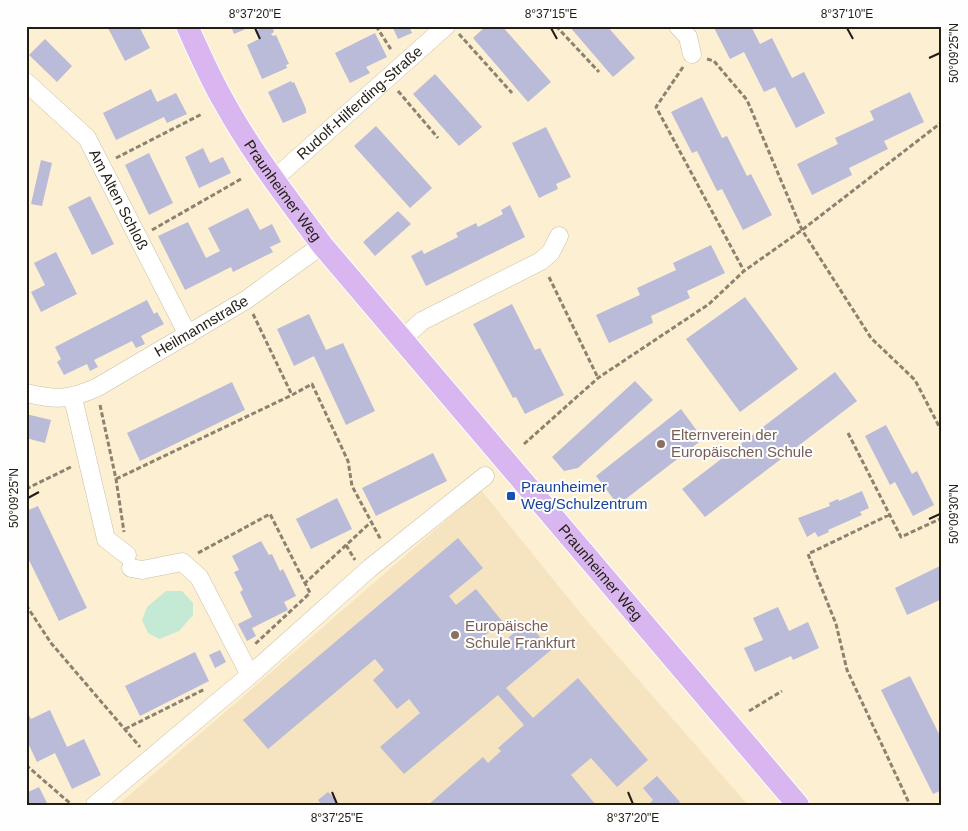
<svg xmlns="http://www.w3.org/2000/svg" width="968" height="831" viewBox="0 0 968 831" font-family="Helvetica,sans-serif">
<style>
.built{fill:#f5e4bf}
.green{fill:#c4e9d4}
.building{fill:#b9bbd8}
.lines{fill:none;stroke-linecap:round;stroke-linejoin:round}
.minor-casing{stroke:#ccbfa3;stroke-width:19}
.major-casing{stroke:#fff;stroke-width:24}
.path{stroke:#8c826f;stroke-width:3;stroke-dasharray:5 2.5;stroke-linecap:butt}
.minor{stroke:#fff;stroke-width:18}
.major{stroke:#d9b6ef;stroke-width:22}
.ticks{fill:none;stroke:#221d13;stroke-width:2}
.education-dot{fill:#8d6e63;stroke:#fefefe;stroke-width:2}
.transit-dot{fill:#1a4fb4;stroke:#fefefe;stroke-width:2}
.labels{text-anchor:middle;stroke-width:4;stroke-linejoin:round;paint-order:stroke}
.street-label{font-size:15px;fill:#221d13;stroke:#fefefe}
.education-label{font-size:15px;fill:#785e54;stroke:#fefefe;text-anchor:start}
.transit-label{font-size:15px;fill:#164399;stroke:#fefefe;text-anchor:start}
.neatline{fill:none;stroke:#221d13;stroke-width:2}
.ticks-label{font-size:12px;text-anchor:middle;fill:#221d13}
</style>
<rect width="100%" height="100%" fill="#fdefd2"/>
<!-- built -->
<path class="built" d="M481 490 586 620 748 805H118Z"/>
<!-- green -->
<path class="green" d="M166 591H182L193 603V615L179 631 159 639 148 633 142 620 147 607Z"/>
<!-- building -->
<path class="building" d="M107 26H139L150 48 125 61Z
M231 26H247L248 28 234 34Z
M266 26H272L274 32 271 34 273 36 276 35 289 64 286 65 287 68 262 79 247 45 259 39 255 31Z
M392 26H409L412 33 398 39Z
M486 26H502L551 82 528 102 473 38Z
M569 26H607L635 58 613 77Z
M713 26H751L760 44 772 38 792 78 804 72 825 113 796 128 775 87 764 92 744 52 730 59Z
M375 33 387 57 366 67 370 73 350 83 335 53Z
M45 39 72 66 57 82 29 55Z
M435 74 482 127 459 146 413 94Z
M291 81 292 83 294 82 306 109V113L283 123 268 92Z
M151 89 157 102 176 93 187 114 167 123 164 117 116 140 103 113Z
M910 92 924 122 884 141 888 149 849 168 852 175 812 195 797 164 838 144 835 138 874 120 870 111Z
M702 97 722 138 727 136 747 176 751 174 772 215 743 230 722 189 717 191 697 151 692 153 671 112Z
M376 126 432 188 410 208 354 146Z
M546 127 571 177 556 184 558 189 539 198 512 143Z
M203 148 210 163 223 157 231 173 199 188 185 157Z
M149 153 173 203 149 215 125 165Z
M41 160 52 163 42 206 31 204Z
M90 196 114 244 92 255 68 207Z
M510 205 525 237 426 286 411 256 422 250 424 254 458 237 456 233 476 223 478 227 503 214 501 210Z
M248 208 260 230 272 224 281 242 270 247 273 252 233 272 231 267 185 290 158 236 188 222 206 258 220 251 208 228Z
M398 211 411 224 375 256 363 242Z
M711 245 725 273 687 291 690 298 651 316 653 323 609 343 596 315 640 295 637 288 676 270 673 263Z
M56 252 77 294 41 312 31 292 45 285 34 263Z
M745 297 798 369 740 412 686 339Z
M147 300 154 314 157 312 164 324 141 336 145 344 136 348 132 341 94 360 98 367 90 371 87 364 64 375 57 362 61 359 55 347Z
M512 304 535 350 540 348 564 395 525 414 516 397 513 398 473 324Z
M309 314 326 350 343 343 375 411 346 425 314 356 294 366 277 329Z
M835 372 857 401 705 517 682 489Z
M635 381 653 400 578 468 564 471 552 457Z
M232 382 245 410 140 461 127 433Z
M681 409 703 439 618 505 596 476Z
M26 414 51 420 45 443 26 438Z
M886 425 912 474 917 471 934 505 913 516 895 482 890 485 865 436Z
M433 453 447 481 376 516 362 488Z
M862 491 869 508 860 512 862 515 828 530 829 532 818 537 815 532 807 537 798 518 830 506 829 503 838 499 839 501Z
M337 498 352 529 311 549 296 519Z
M38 506 87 608 59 621 26 554V511Z
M458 538 483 568 449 596 456 605 476 589 502 621 483 637 494 650 527 622 551 650 506 688 533 718 578 678 648 760 617 787 591 758 571 775 596 805H428L483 757 488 763 501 751 498 748 524 725 498 695 404 774 380 747 420 713 409 699 397 709 373 680 384 670 375 659 268 749 243 720Z
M261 541 269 555 272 554 280 571 283 569 296 596 284 602 288 610 252 628 256 636 247 641 238 624 252 617 240 592 243 590 234 572 239 570 232 556Z
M942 565V599L907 615 895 588Z
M778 607 789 631 808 622 819 648 793 660 791 656 755 672 744 648 763 640 753 618Z
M220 650 226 662 215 668 209 655Z
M195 652 209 681 140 716 125 686Z
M910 676 942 740V790L933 794 881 690Z
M26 710 31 719 50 710 67 747 84 739 101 775 72 789 55 753 37 762 26 739Z
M657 776 680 802 677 805H648L653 800 643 788Z
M39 787 48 805H26V793Z
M328 792 337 801V805H322L318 800Z"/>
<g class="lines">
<defs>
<g id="minor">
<path d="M678 26 688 37 692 54"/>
<path id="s1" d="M26 82 87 138 188 335"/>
<path id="s2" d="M273 180 446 26"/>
<path d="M402 339 422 321 541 261 551 252 559 236"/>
<path id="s3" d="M26 393C56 400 68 400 96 388L246 300 322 245"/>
<path d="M73 398 106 539 127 555"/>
<path d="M131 568 142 570 182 562 199 577 250 675"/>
<path d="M95 805 250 675 370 568 485 476"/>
</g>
<g id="major">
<path id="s4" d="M187 26C199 52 210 78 224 102 252 153 288 199 322 245L798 805"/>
</g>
</defs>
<!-- minor casing -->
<use href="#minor" class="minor-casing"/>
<!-- major casing -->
<use href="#major" class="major-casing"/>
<!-- path -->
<path class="path" d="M376 26 392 51
M556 26 599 72
M459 34 512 93
M707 59 714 61 747 100 802 230 871 338 915 380 942 432
M683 67 656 107 744 271
M398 91 438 138
M116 158 202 114
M152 230 241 179
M549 277 598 378
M253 314 292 395 312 384 348 461 352 486 381 540
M100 405 116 479 124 532
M848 433 901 537 942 518
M524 444 598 378 709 304 744 271 802 230 942 122
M116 479 292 395
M26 489 73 466
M889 515 808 554 836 624 847 670 910 805
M346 545 355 560
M198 553 270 514 310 593 254 645
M304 584 371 522
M26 605 51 643 140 747
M749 711 782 691
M125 729 205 689
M26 765 72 805"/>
<!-- minor -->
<use href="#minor" class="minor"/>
<!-- major -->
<use href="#major" class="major"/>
</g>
<!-- ticks -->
<path class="ticks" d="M255 28 260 39M551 28 557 39M847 28 853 39M929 58 940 53M28 498 39 492M929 519 940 514M332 792 337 804M628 792 633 804"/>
<!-- markers -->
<g class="education-dot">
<circle cx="661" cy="444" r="5"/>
<circle cx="455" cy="635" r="5"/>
</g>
<rect class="transit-dot" x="506" y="491" width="10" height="10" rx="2.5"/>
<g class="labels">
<!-- street labels -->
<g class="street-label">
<text dy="5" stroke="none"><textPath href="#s2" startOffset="116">Rudolf-Hilferding-Straße</textPath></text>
<text dy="5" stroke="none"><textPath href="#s4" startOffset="191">Praunheimer Weg</textPath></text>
<text dy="5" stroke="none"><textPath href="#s1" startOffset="152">Am Alten Schloß</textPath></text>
<text dy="5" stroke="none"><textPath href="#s3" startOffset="194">Heilmannstraße</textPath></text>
<text dy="5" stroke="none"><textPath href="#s4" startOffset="688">Praunheimer Weg</textPath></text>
</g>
<!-- education labels -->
<g class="education-label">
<text x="671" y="440">Elternverein der<tspan x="671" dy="17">Europäischen Schule</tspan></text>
<text x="465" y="631">Europäische<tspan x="465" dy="17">Schule Frankfurt</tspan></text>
</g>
<!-- transit labels -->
<g class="transit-label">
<text x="521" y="492">Praunheimer<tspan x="521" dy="17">Weg/Schulzentrum</tspan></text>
</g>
</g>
<!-- border -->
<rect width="968" height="831" fill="none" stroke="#fefefe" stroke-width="55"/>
<rect x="28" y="28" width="912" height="776" class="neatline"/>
<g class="ticks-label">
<text x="255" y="18">8°37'20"E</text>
<text x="551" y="18">8°37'15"E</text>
<text x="847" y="18">8°37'10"E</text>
<text transform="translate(954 53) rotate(-90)" y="4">50°09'25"N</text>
<text transform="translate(14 498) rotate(-90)" y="4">50°09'25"N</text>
<text transform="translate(954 514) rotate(-90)" y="4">50°09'30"N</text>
<text x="337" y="822">8°37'25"E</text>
<text x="633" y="822">8°37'20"E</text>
</g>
</svg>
